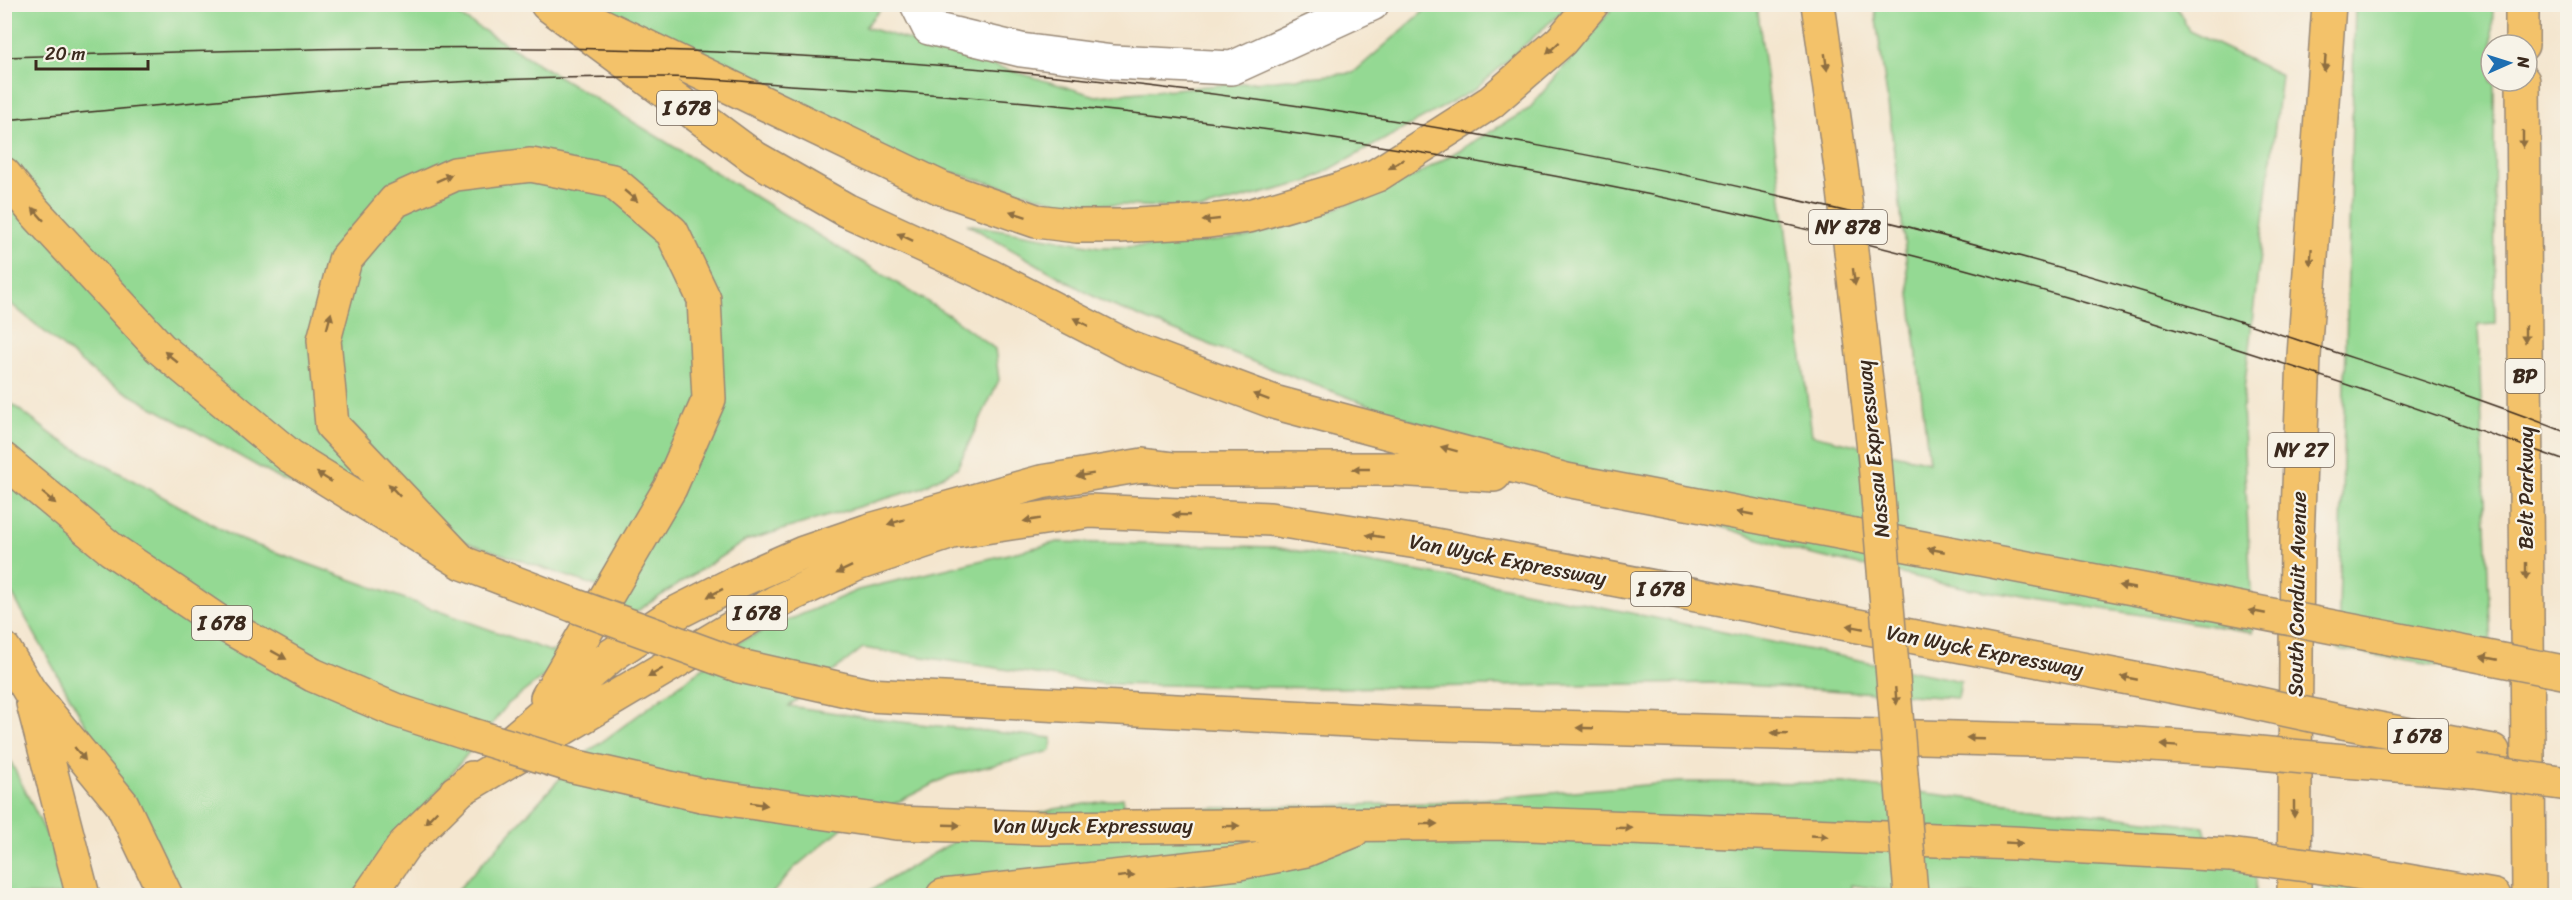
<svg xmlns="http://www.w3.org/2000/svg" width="2572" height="900" viewBox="0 0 2572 900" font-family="Sriracha,sans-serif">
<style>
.green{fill:#94d993;stroke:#688258;stroke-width:1.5}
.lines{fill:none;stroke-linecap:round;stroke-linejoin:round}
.minor-casing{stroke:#988876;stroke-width:36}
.major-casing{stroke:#988876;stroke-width:36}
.highway-casing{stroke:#988876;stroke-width:36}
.minor{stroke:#fff;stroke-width:33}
.major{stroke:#f3c26a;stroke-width:33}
.highway{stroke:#f3c26a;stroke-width:33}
.tram{stroke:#3b2a1e;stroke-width:1.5}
.highway-bridge-casing{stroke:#988876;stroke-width:36;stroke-linecap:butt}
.highway-bridge{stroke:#f3c26a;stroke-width:33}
.oneway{fill:#8e6e40}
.labels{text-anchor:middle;stroke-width:4.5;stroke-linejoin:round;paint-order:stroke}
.shield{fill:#f7f3e8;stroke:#73665b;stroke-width:1.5}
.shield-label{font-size:20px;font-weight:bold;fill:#3b2a1e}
.street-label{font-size:21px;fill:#3b2a1e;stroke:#f7f3e8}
</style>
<rect width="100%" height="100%" fill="#f7f3e8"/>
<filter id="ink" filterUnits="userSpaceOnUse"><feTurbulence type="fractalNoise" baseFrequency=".0167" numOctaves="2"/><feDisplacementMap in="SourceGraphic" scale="12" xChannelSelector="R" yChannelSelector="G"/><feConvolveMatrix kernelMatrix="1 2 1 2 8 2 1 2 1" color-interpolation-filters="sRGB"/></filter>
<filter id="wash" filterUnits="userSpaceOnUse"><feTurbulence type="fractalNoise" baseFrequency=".008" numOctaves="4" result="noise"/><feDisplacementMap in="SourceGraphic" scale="24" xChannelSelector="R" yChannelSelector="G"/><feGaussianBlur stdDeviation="1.35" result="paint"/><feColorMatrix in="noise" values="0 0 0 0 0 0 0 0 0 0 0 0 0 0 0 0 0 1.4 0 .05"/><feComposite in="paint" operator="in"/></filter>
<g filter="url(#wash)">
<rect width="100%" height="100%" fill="#f4e6cf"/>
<!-- green -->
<path class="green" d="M5 4 442 5 949 315 995 349 999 380 957 468 921 488 745 541 583 646 508 704 352 896 181 895 5 581 4 398 58 439 239 539 552 652 626 596 282 480 99 377 5 299Z
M598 5H884L865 27 1096 96 1353 73 1431 5H1569L1476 89 1307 182 1202 209 1059 202 900 158Z
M1615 5H1757L1812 435 1929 462 1891 125 1874 5H2176L2189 31 2281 75 2242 408 2253 632 1967 588 1808 554 1569 479 1256 363 1103 302 967 224 1100 247 1174 246 1247 237 1317 216 1417 175 1529 109Z
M2355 5H2493L2491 81H2494L2495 324 2478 325 2492 675 2338 649Z
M1058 542 1274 547 1480 582 1961 681 1958 698 1713 683 1325 688 1103 684 863 648 789 706 891 721 1052 738 1051 751 949 776 878 812 872 803 793 869 771 895 452 896 577 760 738 642 858 590Z
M4 748 51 843 63 895H5Z
M1680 782 1843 783 2204 827 2210 852 2256 856V896H1927L1851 885V896H861L965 835 1055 809 1123 798 1126 813 1214 808 1435 803Z
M2324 865 2462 895H2324Z"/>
</g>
<g filter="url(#ink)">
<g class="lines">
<defs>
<path id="minor" d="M917 4 929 28 1021 50 1113 62 1232 68 1372 4"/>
<path id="major" d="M2294 896 2297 540 2304 356 2329 4"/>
<path id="highway" d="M547 4 755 158 846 210 986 274 1130 348 1277 403 1566 480 2185 598
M1818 4 1843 182 1874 450
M2522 4V45
M595 22 941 188 1036 221 1077 226H1119L1209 221 1249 216 1338 190 1377 175 1491 102 1561 41 1592 4
M2523 81 2529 896
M4 174 33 210 160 348 290 456 463 563 573 605
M4 460 111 549 216 620 313 675 395 710 469 734
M463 563 332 425 324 340 345 260 395 201 455 174 531 165 612 181 672 232 704 299 709 399 670 488 547 698
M4 649 30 692 122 804 166 896
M740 666 868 695 1406 723 2106 742 2228 750
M33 703 83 896
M2343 722 2493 751
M512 741 612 655 672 615 739 581 803 553 867 531 1041 482 1143 465 1174 469H1395L1494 475
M2345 761 2475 771
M456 792 776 602 857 564 952 532 1090 511 1270 519 1430 544 2228 697
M701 795 896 823 1040 828 1504 823 2013 843 2230 855
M2344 870 2494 896
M369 896 405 844 472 778
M943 896 1239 863 1306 850 1353 831"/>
</defs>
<!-- minor casing -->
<use href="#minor" class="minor-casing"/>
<!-- major casing -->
<use href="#major" class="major-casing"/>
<!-- highway casing -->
<use href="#highway" class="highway-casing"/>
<!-- minor -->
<use href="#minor" class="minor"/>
<!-- major -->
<use href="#major" class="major"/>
<!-- highway -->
<use href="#highway" class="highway"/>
<!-- tram -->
<path class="tram" d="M4 57C258 49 511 42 765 54 1278 79 1807 179 2295 339 2386 369 2478 397 2568 433
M4 120C222 100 440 75 659 77 703 77 746 82 790 85 869 89 947 95 1026 102 1378 135 1729 200 2069 298 2237 346 2403 402 2568 462"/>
<defs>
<path id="highway-bridge" d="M1874 450 1911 894
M2185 598 2568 673
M573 605 740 666
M2228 697 2343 722
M469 734 573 766 701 795
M2228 750 2345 761
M2475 771 2568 784
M2230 855 2344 870"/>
</defs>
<!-- highway-bridge casing -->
<use href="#highway-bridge" class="highway-bridge-casing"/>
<!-- highway-bridge -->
<use href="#highway-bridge" class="highway-bridge"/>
</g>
<!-- one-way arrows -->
<defs><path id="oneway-solid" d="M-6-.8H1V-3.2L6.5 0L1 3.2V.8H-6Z" transform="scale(1.5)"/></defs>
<g class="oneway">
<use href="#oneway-solid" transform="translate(1553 48) rotate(137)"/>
<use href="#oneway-solid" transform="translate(1826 62) rotate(82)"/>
<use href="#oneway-solid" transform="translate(2325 63) rotate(94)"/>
<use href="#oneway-solid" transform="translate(2523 139) rotate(90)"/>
<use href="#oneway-solid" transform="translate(1396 164) rotate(148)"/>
<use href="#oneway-solid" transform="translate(444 178) rotate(-24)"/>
<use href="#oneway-solid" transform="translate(631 196) rotate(40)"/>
<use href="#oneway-solid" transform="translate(38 214) rotate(-132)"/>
<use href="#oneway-solid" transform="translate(1018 214) rotate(-161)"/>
<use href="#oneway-solid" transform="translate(1211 220) rotate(174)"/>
<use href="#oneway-solid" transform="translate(905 237) rotate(-155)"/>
<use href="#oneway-solid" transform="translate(2311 257) rotate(94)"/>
<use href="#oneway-solid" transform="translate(1854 277) rotate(83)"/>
<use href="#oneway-solid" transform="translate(329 321) rotate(-75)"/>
<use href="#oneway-solid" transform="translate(1081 322) rotate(-153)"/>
<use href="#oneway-solid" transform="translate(2525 334) rotate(90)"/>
<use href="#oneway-solid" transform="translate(171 357) rotate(-140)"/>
<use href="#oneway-solid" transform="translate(1261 397) rotate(-159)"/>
<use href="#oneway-solid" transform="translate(1449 449) rotate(-165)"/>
<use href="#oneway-solid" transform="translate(1361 469) rotate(-180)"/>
<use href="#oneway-solid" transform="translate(1085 475) rotate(171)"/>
<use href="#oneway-solid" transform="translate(324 477) rotate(-148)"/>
<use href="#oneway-solid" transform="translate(394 490) rotate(-133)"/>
<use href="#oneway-solid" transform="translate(49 498) rotate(40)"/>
<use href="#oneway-solid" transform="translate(1745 513) rotate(-169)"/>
<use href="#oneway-solid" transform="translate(1181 515) rotate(-178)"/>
<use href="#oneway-solid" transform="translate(1032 520) rotate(171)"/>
<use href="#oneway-solid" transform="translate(896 522) rotate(164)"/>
<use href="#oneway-solid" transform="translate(1375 536) rotate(-171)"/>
<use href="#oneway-solid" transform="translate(1936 550) rotate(-169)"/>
<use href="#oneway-solid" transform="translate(844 570) rotate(154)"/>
<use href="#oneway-solid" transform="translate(2526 571) rotate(90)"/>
<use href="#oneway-solid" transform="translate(2127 587) rotate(-169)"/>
<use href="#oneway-solid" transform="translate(715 593) rotate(153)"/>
<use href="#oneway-solid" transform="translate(2257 612) rotate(-169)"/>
<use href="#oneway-solid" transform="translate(1855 627) rotate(-169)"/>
<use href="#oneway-solid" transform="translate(279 655) rotate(29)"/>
<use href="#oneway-solid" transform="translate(2489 658) rotate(-169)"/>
<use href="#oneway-solid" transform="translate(655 673) rotate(150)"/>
<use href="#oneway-solid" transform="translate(2129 678) rotate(-169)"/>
<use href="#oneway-solid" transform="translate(1896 696) rotate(85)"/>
<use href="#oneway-solid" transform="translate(1585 728) rotate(-178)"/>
<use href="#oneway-solid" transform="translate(1780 733) rotate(-178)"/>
<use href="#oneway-solid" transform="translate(1975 738) rotate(-178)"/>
<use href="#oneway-solid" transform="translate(2169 746) rotate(-176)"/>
<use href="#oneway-solid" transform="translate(80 754) rotate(51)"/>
<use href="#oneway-solid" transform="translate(759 804) rotate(9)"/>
<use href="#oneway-solid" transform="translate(2294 809) rotate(90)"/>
<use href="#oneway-solid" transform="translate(431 817) rotate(134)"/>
<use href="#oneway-solid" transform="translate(1429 824)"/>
<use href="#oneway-solid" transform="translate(952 825) rotate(2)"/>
<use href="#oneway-solid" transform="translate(1231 826) rotate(-1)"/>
<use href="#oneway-solid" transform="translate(1624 828) rotate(2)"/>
<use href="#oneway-solid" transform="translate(1819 836) rotate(3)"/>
<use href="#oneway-solid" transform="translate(2014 843) rotate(3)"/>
<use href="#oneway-solid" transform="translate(1126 876) rotate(-6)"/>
</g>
</g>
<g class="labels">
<!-- shield labels -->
<g class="shield">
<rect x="657" y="91" width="60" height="34" rx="4.5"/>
<rect x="1809" y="210" width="78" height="34" rx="4.5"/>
<rect x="2505.5" y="359" width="39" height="34" rx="4.5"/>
<rect x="2268" y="433" width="66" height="34" rx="4.5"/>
<rect x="1631" y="572" width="60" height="34" rx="4.5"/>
<rect x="727" y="596" width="60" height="34" rx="4.5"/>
<rect x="192" y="606" width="60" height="34" rx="4.5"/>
<rect x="2388" y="719" width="60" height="34" rx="4.5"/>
</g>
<g class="shield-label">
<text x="687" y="115">I 678</text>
<text x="1848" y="234">NY 878</text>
<text x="2525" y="383">BP</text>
<text x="2301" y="457">NY 27</text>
<text x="1661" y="596">I 678</text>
<text x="757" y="620">I 678</text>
<text x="222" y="630">I 678</text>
<text x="2418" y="743">I 678</text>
</g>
<!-- street labels -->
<g class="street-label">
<text transform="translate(1873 449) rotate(-96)" y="7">Nassau Expressway</text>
<text transform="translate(2526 488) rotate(-90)" y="7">Belt Parkway</text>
<text transform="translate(1508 560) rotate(11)" y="7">Van Wyck Expressway</text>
<text transform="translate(2297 594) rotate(-89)" y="7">South Conduit Avenue</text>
<text transform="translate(1985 651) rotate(11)" y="7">Van Wyck Expressway</text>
<text x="1093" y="833">Van Wyck Expressway</text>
</g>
</g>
<!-- margin -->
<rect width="2572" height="900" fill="none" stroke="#f7f3e8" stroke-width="24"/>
<!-- north arrow -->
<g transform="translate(2509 63) rotate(87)"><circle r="28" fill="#f7f3e8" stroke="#aca397" stroke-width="1.5"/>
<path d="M0-4.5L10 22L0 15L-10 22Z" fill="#1f6fb2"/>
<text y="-9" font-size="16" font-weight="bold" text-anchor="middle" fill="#3b2a1e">N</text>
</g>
<!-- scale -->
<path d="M36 60v9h112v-9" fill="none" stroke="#3b2a1e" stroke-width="3"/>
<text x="45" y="60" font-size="18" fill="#3b2a1e" stroke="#f7f3e8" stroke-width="4.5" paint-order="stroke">20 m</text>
</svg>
